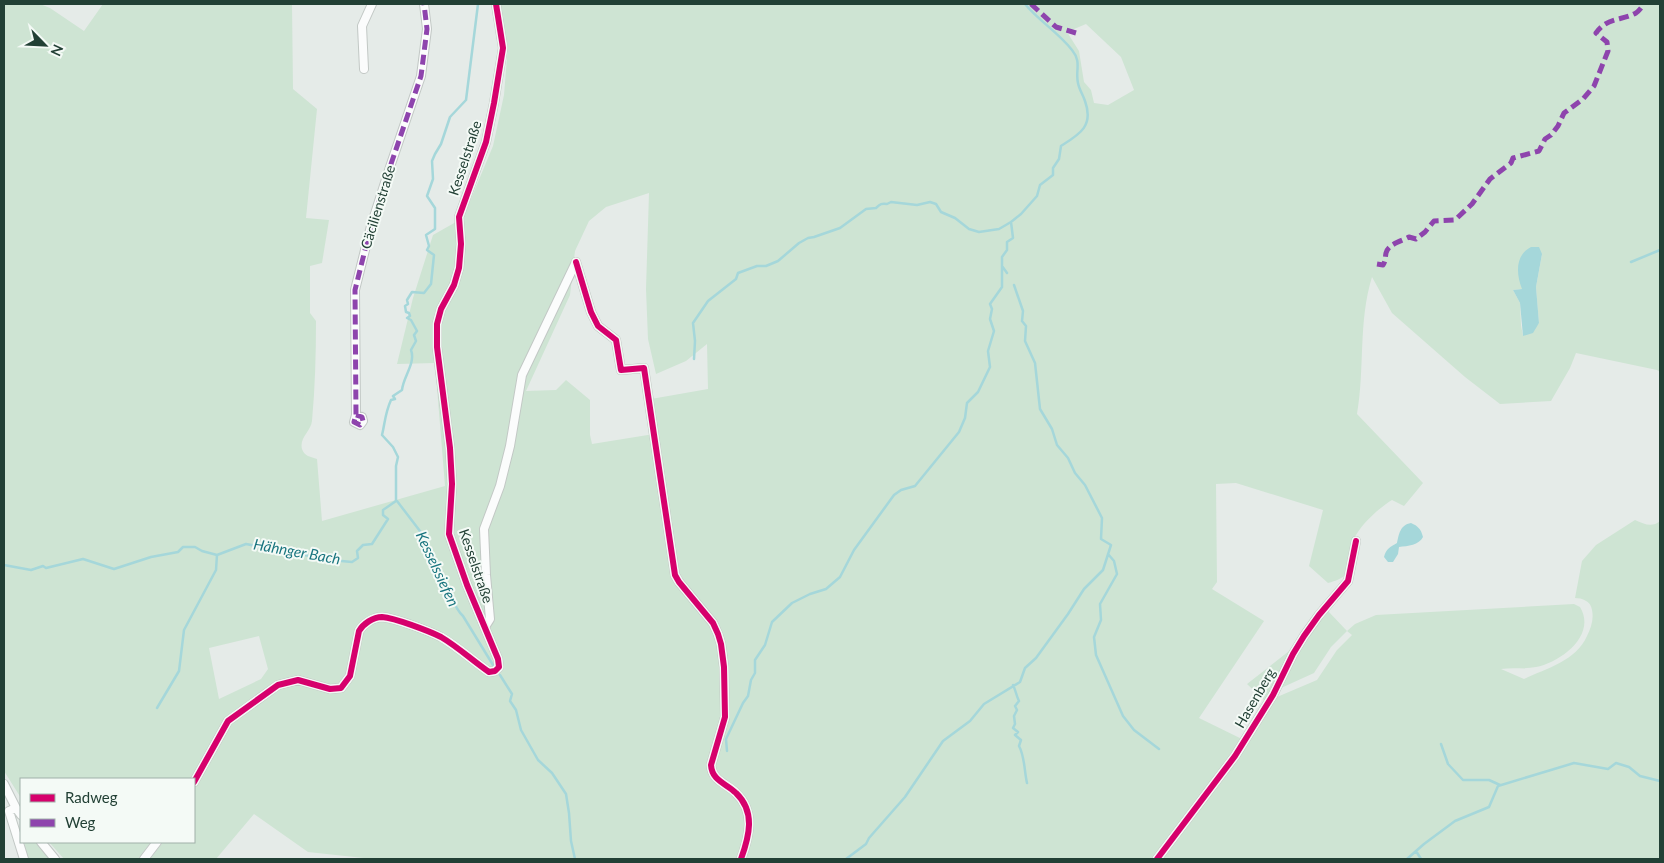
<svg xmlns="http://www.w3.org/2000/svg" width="1664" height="863" viewBox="0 0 1664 863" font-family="Lato,sans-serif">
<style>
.green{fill:#cee4d3;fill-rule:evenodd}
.water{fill:#a5d7da}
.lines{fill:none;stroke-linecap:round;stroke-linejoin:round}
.stream{stroke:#a5d7da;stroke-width:2.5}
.street-casing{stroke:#c2c8c5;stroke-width:10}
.street{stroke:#fbfcfc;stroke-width:8}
.quiet{stroke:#8e44ad;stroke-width:5;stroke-dasharray:10 5;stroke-linecap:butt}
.cycleway-casing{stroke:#f4faf6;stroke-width:9}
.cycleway{stroke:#d6006c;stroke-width:6}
.labels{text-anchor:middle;stroke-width:4;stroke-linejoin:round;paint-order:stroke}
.street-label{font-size:14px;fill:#224035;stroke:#f4faf6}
.water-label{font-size:15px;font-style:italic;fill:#19757f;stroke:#f4faf6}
</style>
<rect width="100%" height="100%" fill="#e5ebe8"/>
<!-- green -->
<path class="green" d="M4 4H40L50 8 84 31 103 4H292L293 89 317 109 306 218 329 220 322 263 310 266V313L316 321C316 355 315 388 312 421 311 431 299 438 302 449 304 456 311 457 317 459L322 521 445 486 435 363 397 364 413 298 433 235 463 218 493 146 504 95 508 45 495 4H1660V372L1657 370 1576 353 1570 368 1551 401 1500 404 1465 377 1392 313 1372 277C1358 322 1365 369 1357 414L1423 483 1404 506 1392 500C1379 508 1361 524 1354 539 1344 562 1362 574 1328 583L1309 566 1323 510 1236 483 1216 484 1217 582 1212 589 1264 621 1199 718 1248 742 1277 697 1317 680 1337 650 1352 635 1347 631 1331 647 1314 673 1268 694 1265 701 1247 684 1307 637 1328 611 1347 631 1355 624 1376 615 1574 604 1580 607C1597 635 1561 662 1536 667 1525 669 1512 668 1501 669L1524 679C1547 668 1576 661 1587 636 1591 628 1594 619 1592 610 1591 601 1582 598 1575 598L1582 561 1596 545 1635 520C1644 524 1652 528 1660 521V859H373L308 852 254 814 216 859H150L163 842H194V779H21V798L4 771ZM1086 24 1121 57 1134 90 1108 105 1094 103 1091 90 1084 82 1079 51 1067 32ZM649 193 646 289 648 339 656 374 686 361 707 344 708 389 651 399 654 434 592 444 590 435V400L566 380 556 390 526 391 570 295 575 251 589 221 606 207ZM1542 254 1536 287 1539 323 1523 336 1521 325 1520 303 1513 290 1522 289ZM259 636 268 669 261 679 219 699 209 648Z
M24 842H40L54 859H27Z
M49 842H151L138 859H64Z"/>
<!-- water -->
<path class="water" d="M1531 247H1539L1542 254 1536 287 1539 323 1533 333 1523 336 1520 303 1513 290 1522 289C1516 274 1515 255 1531 247Z
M1411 523C1418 526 1421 529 1423 537 1419 545 1408 546 1399 547L1398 554 1393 562H1388L1384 557C1386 549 1390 547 1397 543 1399 534 1400 525 1411 523Z"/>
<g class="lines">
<!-- stream -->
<path class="stream" d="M1631 262 1660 250
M1002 266 1007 273
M694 359 695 341 693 323 708 301 736 279 738 273 757 266H766L778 261 799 243 808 238 814 237 840 228 866 209 876 208C880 204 882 203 887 204L891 202 917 205 930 202 936 204 941 212 955 218 969 229 979 232 999 229 1011 222 1021 214 1037 196 1040 185 1053 175V168L1059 159 1061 146C1080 134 1094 126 1085 101 1083 95 1079 89 1078 83 1075 71 1082 62 1072 50 1059 33 1039 21 1025 4
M397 501 423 535 429 559 437 568 438 576C451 587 451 605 463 616L493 665
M1108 554 1114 561 1117 574 1100 604 1101 620 1094 637 1096 655 1123 716 1134 730 1159 749
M4 565 31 570 43 566 46 568 83 559 114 569 151 557 178 552 183 547H195L202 551 217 555 246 544 331 560 352 562 358 558 357 551 363 545 372 544 388 519 383 515V510L396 501V466L398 457 393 447 382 435C385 423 385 413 391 400L395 399 393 396 402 390C403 377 416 363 411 350L416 341 414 335 417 331 411 320 407 318 410 316 409 313 406 312 405 306 408 304 407 300 412 292 424 293 431 284 434 255 427 250 429 246 426 235 435 229V208L427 196 433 179 432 161 435 154 441 144 450 117 466 100 478 4
M500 675 512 694 510 701 516 710 521 730 538 760 552 773 566 794 569 813 571 841 575 859
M1013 685C1016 691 1016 695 1019 701L1015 706 1017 710 1014 716 1015 724 1013 728 1018 732 1015 735 1021 740 1019 746C1025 757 1024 770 1027 783
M157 708 179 671 184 630 216 570 217 555
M1441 744 1448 764 1463 780H1489L1500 785
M727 751 726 739 743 703 748 696 751 680 755 673V660L765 645 772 622 792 603 810 594 826 589 840 577 854 550 894 495 901 490 915 486 959 432 965 418 967 403 978 392 990 367 988 351 994 331 990 319 992 309 990 304 1002 287V257L1007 250V242L1013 238 1011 222
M1416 851 1421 859
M846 859 866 844 869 838 905 797 943 741 970 721 984 704 1020 682 1025 668 1036 658 1068 614 1084 589 1103 570 1111 545 1101 539 1102 518 1085 485 1075 473 1068 458 1057 445 1052 429 1040 409 1035 363 1025 341 1026 326 1022 321 1023 311 1014 285
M1407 859 1424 844 1455 821 1489 807 1498 786 1574 763 1608 769 1616 763 1629 767 1640 776 1660 781"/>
<defs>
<path id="street" d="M364 69 362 26 372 4
M576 262 591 312 598 326 616 340 621 370 644 368 675 575 679 582 713 623 718 634 721 644 724 667 725 717 711 765C712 781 726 783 736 793 756 812 749 837 741 859
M356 415 362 417 363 421 360 425 354 422 356 415 355 290 371 226 390 167 421 76 427 29 424 4
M485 627 490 619 486 575 484 529 500 486 510 446 522 375 576 262
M194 782 228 721 278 685 298 680 330 689 341 688 350 676 359 631C363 624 373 617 382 617 395 618 429 631 441 637 458 647 473 661 489 672L495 671 499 667 498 659 467 585 449 534 452 484 450 448 437 347V324L441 309 454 285 459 268 461 244 459 217 486 142 494 103 503 48 496 4
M4 784 16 808
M21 815 16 808 9 811 24 859
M41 842 55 859
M144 859 157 842
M1157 859 1235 756 1273 695 1293 654 1304 636 1319 615 1348 581 1356 541"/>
</defs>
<!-- street casing -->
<use href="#street" class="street-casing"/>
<!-- street -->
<use href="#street" class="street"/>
<!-- quiet -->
<path class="quiet" d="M1031 4 1056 27 1076 33
M1377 264 1383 265C1386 260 1385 258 1386 253 1388 244 1402 241 1409 237L1416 239 1425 232 1434 221 1455 220 1472 204 1490 179 1511 163 1513 158 1539 151 1545 139 1551 135 1558 126 1564 113 1583 99 1594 86 1608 51 1607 42 1596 33C1607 17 1621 21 1636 13 1639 11 1642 7 1644 4
M356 415 362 417 363 421 360 425 354 422 356 415 355 290 371 226 390 167 421 76 427 29 424 4"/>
<defs>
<path id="cycleway" d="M576 262 591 312 598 326 616 340 621 370 644 368 675 575 679 582 713 623 718 634 721 644 724 667 725 717 711 765C712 781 726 783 736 793 756 812 749 837 741 859
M194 782 228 721 278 685 298 680 330 689 341 688 350 676 359 631C363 624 373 617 382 617 395 618 429 631 441 637 458 647 473 661 489 672L495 671 499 667 498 659 467 585 449 534 452 484 450 448 437 347V324L441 309 454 285 459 268 461 244 459 217 486 142 494 103 503 48 496 4
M1157 859 1235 756 1273 695 1293 654 1304 636 1319 615 1348 581 1356 541"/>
</defs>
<!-- cycleway casing -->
<use href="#cycleway" class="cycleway-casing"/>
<!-- cycleway -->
<use href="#cycleway" class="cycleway"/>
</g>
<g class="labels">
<!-- street labels -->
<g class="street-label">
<text transform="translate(465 158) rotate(-72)" y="5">Kesselstraße</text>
<text transform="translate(378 207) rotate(-73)" y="5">Cäcilienstraße</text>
<text transform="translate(476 566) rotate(71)" y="5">Kesselstraße</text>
<text transform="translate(1255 698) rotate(-60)" y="5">Hasenberg</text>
</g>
<!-- water labels -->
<g class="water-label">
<text transform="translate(297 552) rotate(10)" y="5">Hähnger Bach</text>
<text transform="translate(437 569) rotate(65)" y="5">Kesselssiefen</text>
</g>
</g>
<!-- border -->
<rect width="1664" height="863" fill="none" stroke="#224035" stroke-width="10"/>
<!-- legend -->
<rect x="20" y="778" width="175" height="65" fill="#f4faf6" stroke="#a0b0a9"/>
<rect x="30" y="794" width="25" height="8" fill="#d6006c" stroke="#a0b0a9"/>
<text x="65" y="803" font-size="15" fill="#224035">Radweg</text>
<rect x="30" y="819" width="25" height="8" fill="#8e44ad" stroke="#a0b0a9"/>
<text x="65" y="828" font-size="15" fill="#224035">Weg</text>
<!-- north arrow -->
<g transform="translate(45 45) rotate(114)" stroke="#f4faf6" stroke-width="4" paint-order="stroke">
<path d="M0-4L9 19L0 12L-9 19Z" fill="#224035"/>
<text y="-8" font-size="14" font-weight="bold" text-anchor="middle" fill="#224035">N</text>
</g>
</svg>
